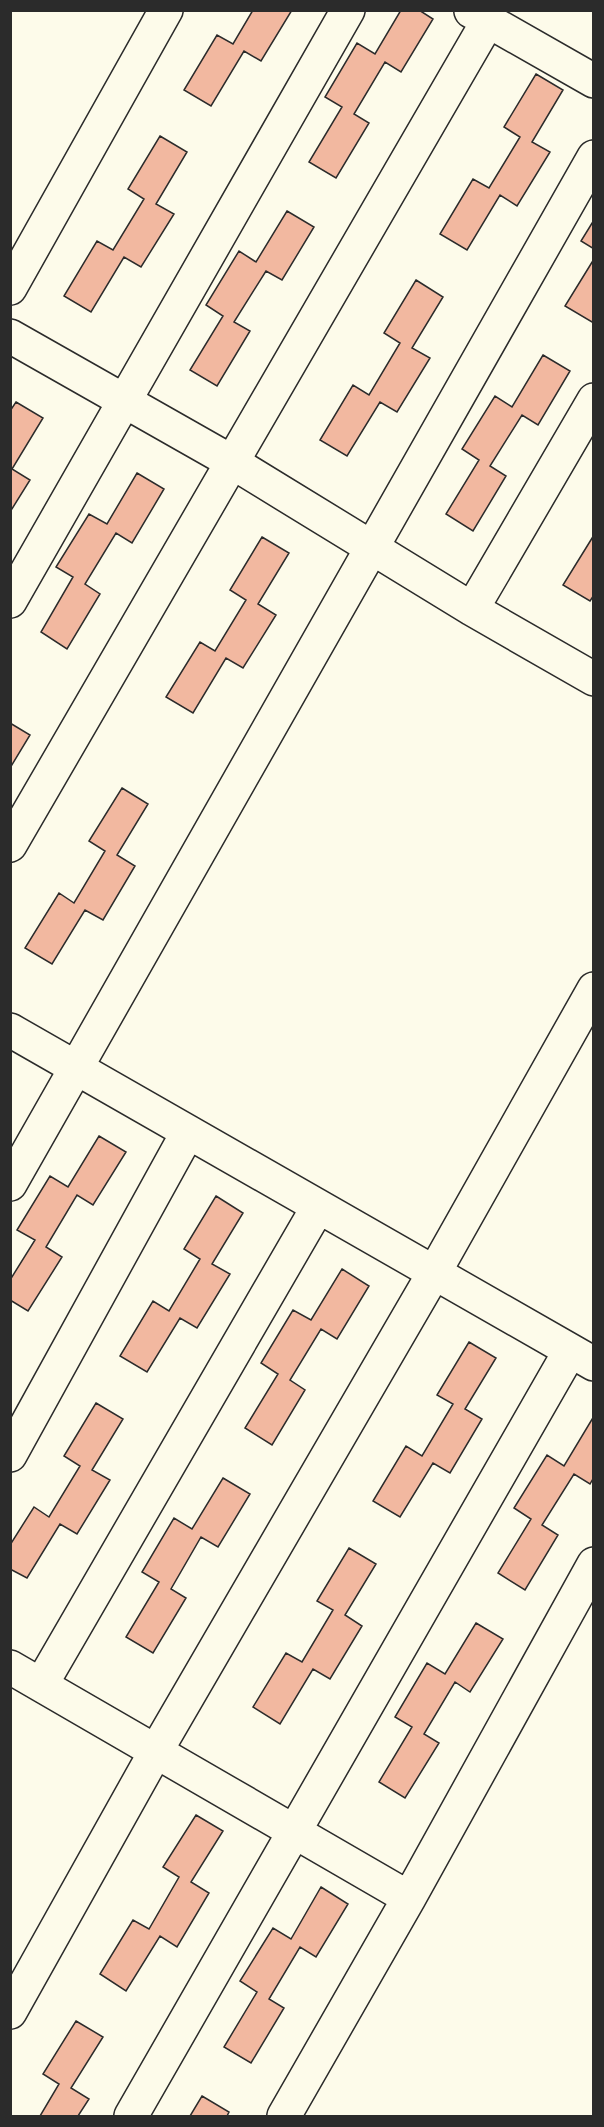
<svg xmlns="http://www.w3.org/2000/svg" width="604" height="2127" viewBox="0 0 604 2127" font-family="Overpass,sans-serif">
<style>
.building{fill:#f2b8a0;stroke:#2b2b2b;stroke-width:1.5}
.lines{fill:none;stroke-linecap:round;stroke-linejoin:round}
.minor-casing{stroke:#2b2b2b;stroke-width:36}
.minor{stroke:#fdfbea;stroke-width:33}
</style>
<rect width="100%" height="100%" fill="#fdfbea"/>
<!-- building -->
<path class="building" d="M253 10H292L261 61 244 51 211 106 184 90 217 35 233 44Z
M401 10H419L433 19 401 72 385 62 354 114 369 123 336 178 309 162 342 107 325 97 357 43 375 54Z
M536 74 563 90 532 142 550 152 517 206 500 195 467 250 440 234 473 179 489 188 520 137 504 127Z
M160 136 187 152 156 204 174 214 141 267 124 257 91 312 64 296 97 241 113 250 144 199 128 189Z
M287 211 314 227 282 280 266 271 234 322 250 331 217 386 190 370 223 316 206 305 239 251 256 262Z
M594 220V249L581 241Z
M594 259V319L592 322 565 306Z
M416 280 443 297 412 348 430 358 397 412 380 402 347 456 320 440 353 385 369 395 400 343 384 333Z
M543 355 570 371 538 425 522 415 490 466 506 476 473 531 446 514 479 460 462 449 495 396 512 407Z
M16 402 43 418 12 469 30 480 10 512V411Z
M137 473 164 489 132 543 116 533 85 584 100 594 67 649 41 632 73 577 56 567 89 514 107 524Z
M594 535V595L590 601 563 585Z
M262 537 289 553 258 604 276 615 243 668 226 658 193 713 166 697 200 642 215 651 246 600 230 590Z
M10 723 30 735 10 768Z
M122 788 148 804 117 855 135 866 103 920 85 910 52 964 25 948 59 893 74 903 105 851 89 841Z
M99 1136 126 1152 93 1205 77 1195 46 1247 62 1257 28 1311 10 1300V1280L35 1240 17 1230 50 1176 68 1187Z
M216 1196 243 1213 212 1264 230 1274 197 1328 180 1318 147 1372 120 1356 153 1301 169 1311 200 1259 184 1249Z
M342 1269 369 1286 337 1339 321 1329 290 1380 305 1390 272 1445 245 1428 278 1374 261 1363 293 1310 311 1320Z
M469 1342 496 1358 465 1409 482 1419 450 1473 433 1463 400 1517 373 1501 406 1446 422 1456 453 1404 437 1395Z
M96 1403 123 1419 92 1470 110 1480 77 1534 60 1524 27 1578 10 1569V1545L34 1507 49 1517 80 1466 64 1456Z
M594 1416V1477L590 1484 574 1474 542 1525 558 1535 525 1590 498 1573 531 1519 514 1508 547 1455 564 1466Z
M223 1478 250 1494 218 1547 201 1537 171 1589 186 1598 153 1653 126 1637 159 1582 142 1572 174 1518 192 1529Z
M349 1548 376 1564 345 1615 362 1626 330 1679 313 1669 280 1724 253 1707 286 1653 302 1662 333 1610 317 1601Z
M476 1623 503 1639 470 1692 455 1682 424 1734 439 1743 405 1798 379 1782 412 1727 395 1717 427 1663 445 1674Z
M196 1815 223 1831 191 1882 209 1893 177 1947 160 1936 126 1991 100 1974 133 1920 149 1929 179 1877 163 1867Z
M321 1887 348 1904 316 1957 300 1947 269 1999 284 2008 251 2063 224 2047 257 1992 240 1981 273 1928 291 1939Z
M76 2021 103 2037 71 2088 89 2099 78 2116H40L59 2084 43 2074Z
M202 2096 229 2112 227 2116H190Z"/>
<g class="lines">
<defs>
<path id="minor" d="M471 11 594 81
M10 288 166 10
M10 336 232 462 472 609 594 679
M10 601 348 10
M472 609 594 400
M10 845 488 21
M10 1030 594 1364
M10 1184 594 157
M10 1455 188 1132
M10 1667 409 1898
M41 1685 318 1207
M10 2012 156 1751 434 1273 594 989
M131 2116 570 1351
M284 2116 409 1898 594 1564"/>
</defs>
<!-- minor casing -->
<use href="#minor" class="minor-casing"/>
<!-- minor -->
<use href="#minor" class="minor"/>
</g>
<!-- border -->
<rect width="604" height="2127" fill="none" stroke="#2b2b2b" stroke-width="24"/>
</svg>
